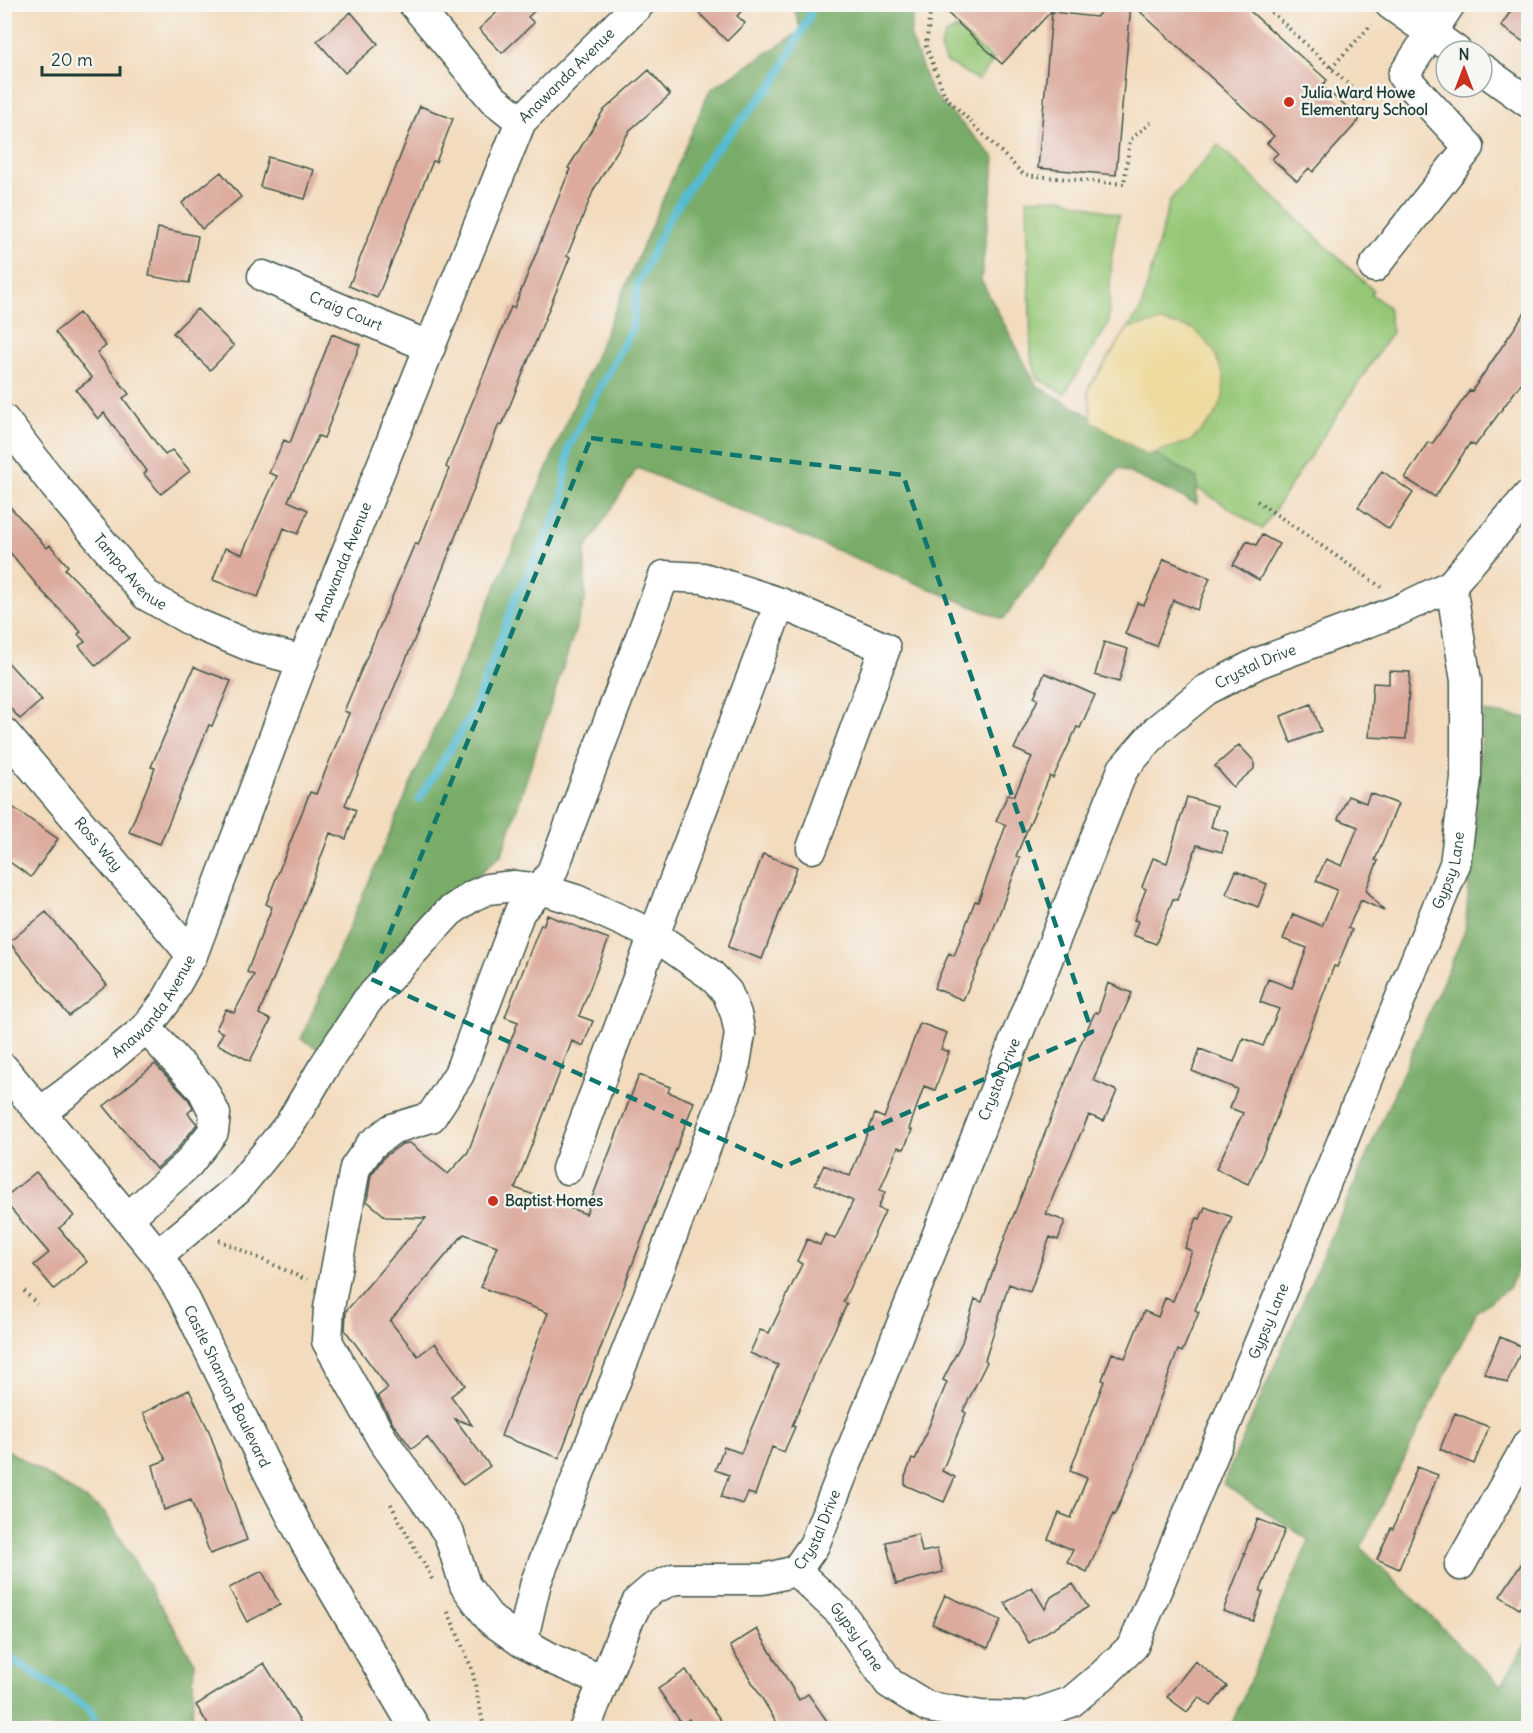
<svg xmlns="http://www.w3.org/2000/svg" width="1533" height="1733" viewBox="0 0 1533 1733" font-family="Delius,sans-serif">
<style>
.green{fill:#96c776;stroke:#5a8255;stroke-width:1.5}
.forest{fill:#78ac67;stroke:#4c744e;stroke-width:1.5}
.sand{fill:#eeda9e;stroke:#868c69;stroke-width:1.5}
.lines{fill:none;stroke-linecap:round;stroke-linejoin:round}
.stream{stroke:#54bbd1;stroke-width:8}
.building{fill:#dcab9e}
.minor-casing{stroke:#3f5549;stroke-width:33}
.path{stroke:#3f5549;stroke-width:4;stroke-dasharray:1.5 4.5;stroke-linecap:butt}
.minor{stroke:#fff;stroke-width:30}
.marked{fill:none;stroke:#0f766e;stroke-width:4.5;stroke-dasharray:12 8;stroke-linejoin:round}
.poi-dot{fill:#c8321e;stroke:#f6f6f2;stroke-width:2}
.labels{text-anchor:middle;stroke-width:4.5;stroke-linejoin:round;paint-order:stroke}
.street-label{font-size:15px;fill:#1f3d34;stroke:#f6f6f2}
.poi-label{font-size:15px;font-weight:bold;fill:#1f3d34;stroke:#f6f6f2;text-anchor:start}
</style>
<rect width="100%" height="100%" fill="#f6f6f2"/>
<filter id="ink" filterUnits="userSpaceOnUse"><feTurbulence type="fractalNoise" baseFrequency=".0167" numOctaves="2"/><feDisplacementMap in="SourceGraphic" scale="12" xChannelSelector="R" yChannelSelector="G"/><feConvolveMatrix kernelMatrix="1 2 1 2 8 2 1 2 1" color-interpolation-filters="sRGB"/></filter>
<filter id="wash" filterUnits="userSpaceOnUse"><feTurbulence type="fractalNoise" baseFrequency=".008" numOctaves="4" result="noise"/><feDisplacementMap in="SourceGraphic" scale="24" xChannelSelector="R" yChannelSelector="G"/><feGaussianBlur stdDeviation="1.35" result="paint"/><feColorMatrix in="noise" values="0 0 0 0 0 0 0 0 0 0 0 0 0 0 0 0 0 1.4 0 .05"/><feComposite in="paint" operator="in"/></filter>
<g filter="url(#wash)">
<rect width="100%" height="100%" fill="#f3dbbd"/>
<!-- green -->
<path class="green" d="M957 28 994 60 978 80 945 61 940 48 945 35Z
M1218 145 1373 290 1371 294 1388 307 1392 332 1262 529 1092 421 1088 389 1141 309 1170 200Z
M1061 198 1119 215 1112 254 1108 325 1064 394 1038 379 1031 357 1027 199Z"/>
<!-- forest -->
<path class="forest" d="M793 5H915L910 35 931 92 995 158 981 280 1037 386 1197 478V504L1119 468 1003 619 637 468 585 550V600L502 854 392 951 322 1051 301 1039 710 90 801 31Z
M1484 712 1528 718V1246L1509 1288 1477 1311 1361 1547 1501 1686 1528 1640V1728H1230L1309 1540 1223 1484 1465 931Z
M4 1448 104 1511 194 1661 192 1728H5Z"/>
<!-- sand -->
<path class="sand" d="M1161 322 1194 329 1213 349 1224 377 1223 397 1215 416 1191 441 1147 455 1092 421 1088 389 1128 328Z"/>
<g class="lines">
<!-- stream -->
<path class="stream" d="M419 799 473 713 517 595 562 505 569 446 632 329 638 283 669 218 709 157 774 83 809 18 812 4
M4 1635 12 1659 89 1709 98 1728"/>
</g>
<g id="blocks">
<!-- building -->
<path class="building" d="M506 4H542L528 17 534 23 502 53 479 29Z
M690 4H748L737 16 745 23 727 41Z
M938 4H1058L1002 64Z
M1108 4H1131L1116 175 1038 168 1052 12 1096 17Z
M1132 4H1242L1327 80 1322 86 1360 119 1313 172 1309 168 1297 181 1272 159 1278 153 1267 143 1274 136Z
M1515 4H1528V45L1501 26Z
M351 12 378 44 345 73 317 41Z
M649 70 670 95 630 130 594 189 567 256 570 257 502 425 499 424 430 602 345 805 356 810 346 839 330 833 298 919 259 1014 271 1020 250 1061 217 1044 223 1033 216 1029 226 1009 234 1013 254 975 247 972 272 907 266 904 310 792 316 794 349 713 344 711 415 543 418 545 449 469 446 467 511 307 514 308 570 169 568 168 603 111Z
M420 106 453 119 436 162 433 161 377 298 349 286Z
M268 157 314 170 305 199 260 187Z
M221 172 241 197 202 229 182 203Z
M158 228 198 236 189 283 149 276Z
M1528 308V374L1475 446 1470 443 1435 497 1405 478 1428 442 1432 444 1470 390 1472 391Z
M197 309 234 346 210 370 173 333Z
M79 313 106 346 97 353 129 394 123 398 165 455 172 450 190 471 161 494 144 474 147 471 104 413 98 419 76 390 92 378 55 332Z
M332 334 360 345 324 438 318 436 288 501 308 510 298 534 284 528 258 597 213 580 225 548 242 554 277 476 269 473 284 440 290 443Z
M1382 471 1413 493 1389 529 1358 507Z
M4 500 47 548 50 545 68 566 65 569 106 611 129 638 96 666 79 646 85 642 78 634 81 632 40 589 4 545Z
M1262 535 1279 544 1259 580 1233 565 1247 541 1256 545Z
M1164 559 1210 578 1197 610 1173 600 1156 646 1125 634 1137 603 1144 605Z
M1104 642 1128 649 1119 682 1095 675Z
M4 658 42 700 20 719 4 701Z
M194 667 231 681 212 726 209 725 160 844 129 832 155 768 151 767Z
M1389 671 1410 672 1406 739 1369 737 1373 683 1389 684Z
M1045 673 1095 695 1080 728 1077 727 1053 778 1050 776 1016 856 1020 858 989 941 963 1000 934 988 949 953 954 956 975 901 978 902 1006 825 996 821 1008 794 1014 796 1032 757 1014 749 1038 699 1034 697Z
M1311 704 1321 731 1291 743 1281 716Z
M1239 745 1254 761V769L1233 787 1215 766Z
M1370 793 1398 804 1375 860 1378 861 1366 890 1384 911 1361 900 1348 928 1352 930 1337 967 1334 966 1265 1148 1248 1184 1216 1169 1243 1113 1230 1108 1237 1089 1192 1071 1200 1049 1234 1062 1243 1038 1263 1046 1279 1009 1260 1002 1268 979 1292 988 1307 948 1283 939 1293 914 1322 926 1337 890 1316 881 1326 859 1342 866 1358 827 1338 819 1348 796 1366 803Z
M1187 797 1217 806 1211 827 1228 832 1222 852 1197 845 1177 900 1173 899 1156 944 1133 935 1138 921 1134 920 1146 889 1142 887 1153 858 1167 863Z
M4 801 58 839 31 877 4 858Z
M763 854 797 867 762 959 728 947Z
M1236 871 1267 884 1258 907 1226 894Z
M46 912 107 985 69 1016 9 942Z
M547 915 609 939 579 1016 593 1021 583 1046 572 1041 515 1188 586 1214 639 1075 670 1087 668 1092 694 1102 559 1458 501 1436 548 1313 481 1287 497 1246 464 1234 390 1321 418 1356 435 1343 465 1385 451 1396 472 1425 455 1419 490 1466 463 1485 427 1437 412 1449 394 1425 378 1396 388 1388 345 1330 346 1311 426 1218 386 1217 367 1201 371 1175 384 1157 402 1144 410 1143 448 1174 468 1152 518 1022 505 1017 541 924 543 926Z
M1108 983 1132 993 1093 1080 1117 1091 1104 1121 1089 1115 1054 1194 1046 1214 1065 1221 1058 1240 1050 1237 1030 1292 1009 1284 985 1360 987 1362 963 1411 966 1413 942 1471 955 1477 944 1502 905 1485V1477L912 1459 915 1460 947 1382 943 1380 962 1342 975 1299 982 1302 1008 1229 1034 1164 1033 1163 1081 1043 1095 1012 1098 1013Z
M920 1023 947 1033 941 1049 949 1052 935 1090 924 1086 909 1129 912 1130 904 1149 898 1147 880 1190 885 1192 878 1208 885 1211 843 1302 847 1304 822 1356 792 1426 795 1427 784 1452 772 1447 755 1495 748 1493 743 1504 721 1497 729 1475 715 1470 724 1447 741 1453 778 1365 750 1353 760 1330 769 1333 802 1264 797 1261 807 1239 820 1245 825 1234 835 1239 853 1201 815 1184 824 1165 850 1176 875 1114 884 1118Z
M155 1064 189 1100 193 1108 188 1113 197 1124 175 1152 156 1169 104 1106Z
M36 1172 74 1216 59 1228 87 1262 54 1289 34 1265 49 1253 4 1201V1198Z
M1205 1207 1232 1217 1195 1310 1199 1312 1182 1352 1178 1350 1137 1461 1115 1515 1113 1514 1087 1572 1067 1562 1073 1550 1048 1539 1059 1513 1071 1518 1087 1478 1070 1471 1104 1381 1102 1380 1112 1353 1125 1358 1144 1311 1158 1317 1165 1298 1173 1301 1192 1251 1185 1248 1197 1218 1200 1219Z
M1500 1337 1523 1347 1507 1383 1484 1373Z
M189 1390 209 1431 247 1540 210 1554 191 1500 164 1510 153 1465 166 1460 143 1413Z
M1455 1413 1489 1427 1474 1464 1440 1449Z
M1417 1467 1438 1475 1399 1569 1377 1559 1391 1528 1393 1529Z
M1258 1519 1285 1530 1260 1591 1263 1592 1253 1621 1223 1611 1245 1554 1244 1553Z
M918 1534 922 1552 937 1549 943 1572 896 1584 886 1542Z
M1528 1554V1596L1519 1609 1500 1596Z
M262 1571 280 1605 247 1622 229 1588Z
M1073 1584 1088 1607 1029 1643 1005 1603 1032 1587 1045 1609 1051 1597Z
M945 1595 1001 1620 988 1648 932 1624Z
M757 1629 799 1700 808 1694 832 1728H780L730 1646Z
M1195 1661 1227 1686 1211 1706 1199 1697 1187 1712 1167 1697Z
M264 1663 304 1728H210L196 1705Z
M686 1670 726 1728H696L689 1719 682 1724 658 1689Z"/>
</g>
</g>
<g filter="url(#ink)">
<use href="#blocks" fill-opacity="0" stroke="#3f5549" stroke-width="1.5"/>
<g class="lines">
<defs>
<g id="minor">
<path d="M414 4 493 99 521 121"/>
<path d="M1390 4 1456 51"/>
<path d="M1482 69 1528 102"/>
<path d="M1374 267 1469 147 1403 76 1450 4"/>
<path id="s1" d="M263 276 430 347"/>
<path id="s2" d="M4 420 55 486 146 595 197 624 255 648 303 661"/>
<path d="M780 603 885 648 812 848"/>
<path id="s3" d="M4 733 192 955"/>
<path id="s4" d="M4 1069 158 1255 183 1296 269 1473 307 1545 415 1728"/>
<path id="s5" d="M41 1112 81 1082 146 1028 167 1000 192 955 303 661 521 121 639 4"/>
<path d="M129 1217 188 1164 213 1132 215 1114 203 1090 146 1028"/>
<path d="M158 1255 237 1189 290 1124 323 1068 367 1001 449 912 472 896 488 889 514 886 541 889 576 900 654 935 711 975 727 992 736 1014 740 1034 733 1075 655 1280 536 1582 522 1642 554 1660 604 1681"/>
<path d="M1460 1565 1528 1444"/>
<path id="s6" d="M796 1571 840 1612 889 1683 928 1707 981 1716 1027 1717 1071 1702 1103 1675 1133 1646 1293 1263 1455 864 1466 779V681L1451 585"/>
<path d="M522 1642 491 1620 465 1585 449 1534 382 1439 327 1341 329 1308 355 1168 371 1145 392 1129 431 1117 459 1074 520 911 541 889 552 872 664 576 703 578 780 603 654 935 567 1169"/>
<path id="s7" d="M585 1728 627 1623 638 1601 652 1589 674 1579H763L796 1571 814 1545 1123 769 1158 729 1206 690 1258 663 1397 611 1451 585 1528 496"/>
</g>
</defs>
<!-- minor casing -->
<use href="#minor" class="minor-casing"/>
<!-- path -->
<path class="path" d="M931 4 926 46 945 96 1024 175 1124 184 1130 140 1154 120
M1263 4 1364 99 1381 89
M1331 68 1372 24
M1257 501 1381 587
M219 1240 307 1280
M24 1291 37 1304
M391 1504C403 1530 419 1553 432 1579
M448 1612 472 1669 484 1728"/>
<!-- minor -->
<use href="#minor" class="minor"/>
</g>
</g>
<!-- marked area -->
<path class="marked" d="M591 438 903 475 1092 1032 783 1167 371 979Z"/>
<!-- markers -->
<g class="poi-dot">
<circle cx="1289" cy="102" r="6"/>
<circle cx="493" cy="1201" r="6"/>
</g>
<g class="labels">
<!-- street labels -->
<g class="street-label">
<text dy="5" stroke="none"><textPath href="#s5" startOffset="1182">Anawanda Avenue</textPath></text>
<text dy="5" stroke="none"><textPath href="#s1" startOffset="90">Craig Court</textPath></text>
<text dy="5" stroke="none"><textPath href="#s5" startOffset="642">Anawanda Avenue</textPath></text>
<text dy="5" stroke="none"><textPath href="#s2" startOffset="198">Tampa Avenue</textPath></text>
<text dy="5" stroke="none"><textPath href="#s7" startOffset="1340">Crystal Drive</textPath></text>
<text dy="5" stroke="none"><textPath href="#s3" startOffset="146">Ross Way</textPath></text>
<text dy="5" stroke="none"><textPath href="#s6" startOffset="1260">Gypsy Lane</textPath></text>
<text dy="5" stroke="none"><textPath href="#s5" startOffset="156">Anawanda Avenue</textPath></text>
<text dy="5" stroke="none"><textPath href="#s7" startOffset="836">Crystal Drive</textPath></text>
<text dy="5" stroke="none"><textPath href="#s6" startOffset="774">Gypsy Lane</textPath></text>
<text dy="5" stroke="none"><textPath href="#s4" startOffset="390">Castle Shannon Boulevard</textPath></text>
<text dy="5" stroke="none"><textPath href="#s7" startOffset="350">Crystal Drive</textPath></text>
<text dy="5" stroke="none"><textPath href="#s6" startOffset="90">Gypsy Lane</textPath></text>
</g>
<!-- poi labels -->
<g class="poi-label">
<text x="1301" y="98">Julia Ward Howe<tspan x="1301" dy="17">Elementary School</tspan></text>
<text x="505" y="1206">Baptist Homes</text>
</g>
</g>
<!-- margin -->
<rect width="1533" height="1733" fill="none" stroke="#f6f6f2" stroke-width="24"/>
<!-- north arrow -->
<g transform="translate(1464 69)"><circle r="28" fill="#f6f6f2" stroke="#a0aca6" stroke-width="1.5"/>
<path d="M0-4.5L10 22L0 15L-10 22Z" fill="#c8321e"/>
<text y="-9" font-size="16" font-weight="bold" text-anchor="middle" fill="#1f3d34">N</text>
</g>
<!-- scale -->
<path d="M42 66v9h78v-9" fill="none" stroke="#1f3d34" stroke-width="3"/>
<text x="51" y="66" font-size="18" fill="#1f3d34" stroke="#f6f6f2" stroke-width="4.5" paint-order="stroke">20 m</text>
</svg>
